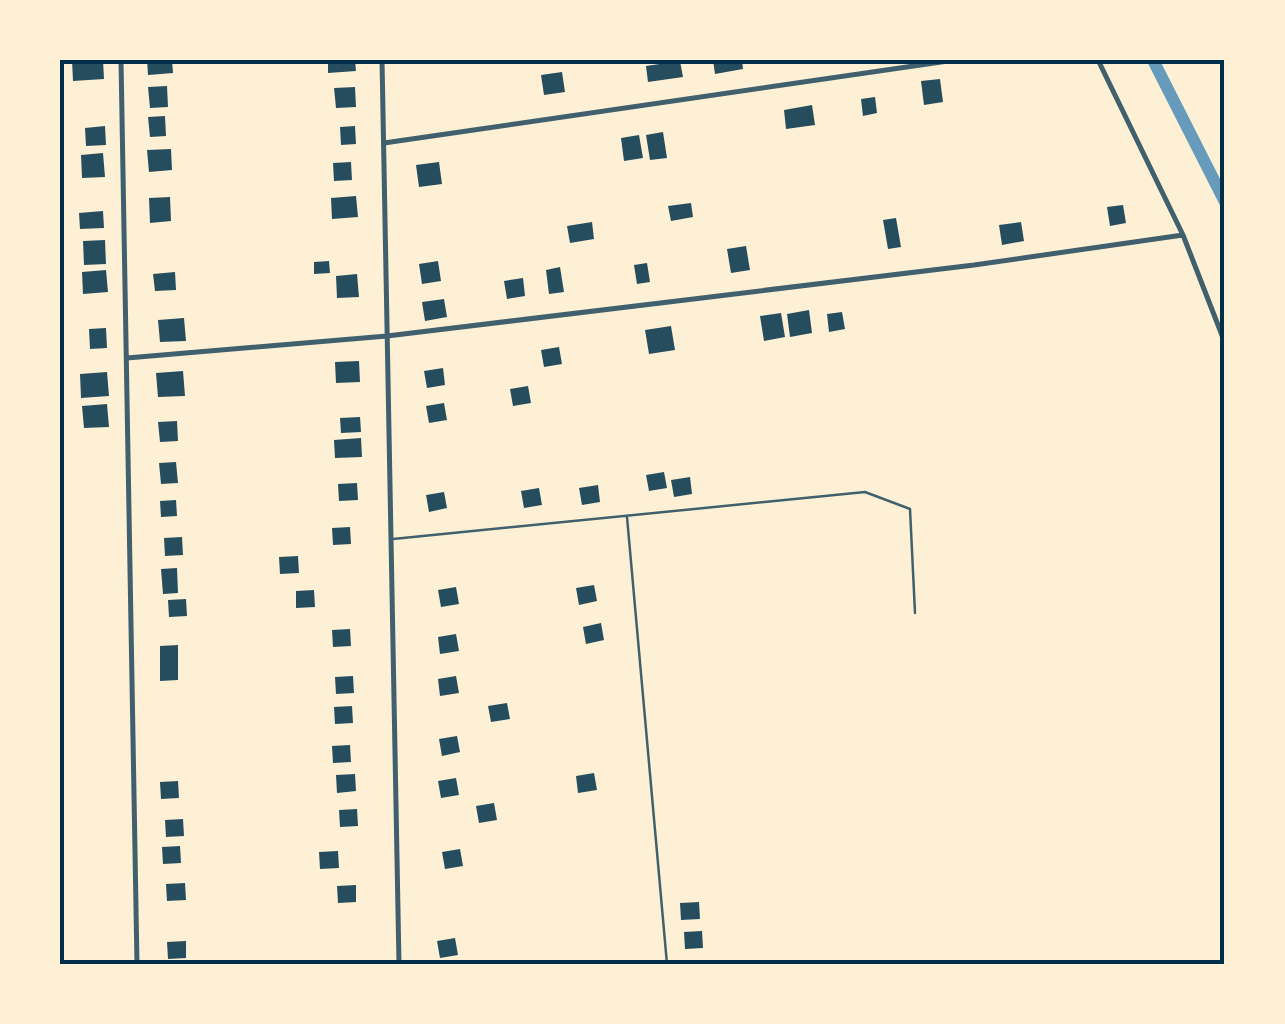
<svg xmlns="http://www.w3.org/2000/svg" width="1285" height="1024" viewBox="0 0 1285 1024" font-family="'Source Sans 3',sans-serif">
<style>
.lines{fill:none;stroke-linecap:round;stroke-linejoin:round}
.canal{stroke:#669bbc;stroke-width:12}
.building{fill:#264d5e}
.service{stroke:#3f606c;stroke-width:2.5}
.minor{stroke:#3f606c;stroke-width:5}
.neatline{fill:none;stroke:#003049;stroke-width:4}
</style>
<rect width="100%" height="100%" fill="#fdf0d5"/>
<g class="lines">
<!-- canal -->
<path class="canal" d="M1153 60 1225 202"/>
</g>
<!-- building -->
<path class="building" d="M72 60H103L104 79 73 81Z
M147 60H172L173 73 148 75Z
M328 60H355L356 71 328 73Z
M713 60H742L743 69 715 74Z
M680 61 683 77 648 82 646 66Z
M562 72 565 92 544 95 541 75Z
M940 79 943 102 924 105 921 81Z
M167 86 168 107 150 108 148 87Z
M355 87 356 107 336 108 334 88Z
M875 97 877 113 863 116 861 99Z
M812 105 815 125 786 129 784 110Z
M165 116 166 136 150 137 148 117Z
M105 126 106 145 86 146 85 128Z
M355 126 356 144 341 145 340 127Z
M663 132 667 158 650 160 646 135Z
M639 135 643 158 624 161 621 138Z
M171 149 172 170 149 172 147 150Z
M103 153 105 177 82 178 81 155Z
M351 162 352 180 334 181 333 163Z
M439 162 442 184 419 187 416 165Z
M356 196 358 217 332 219 331 198Z
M170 197 171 221 150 223 149 198Z
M691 203 693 217 671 221 668 206Z
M1123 205 1126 223 1110 226 1107 207Z
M103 211 104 228 80 229 79 213Z
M896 218 901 247 888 249 883 220Z
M592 222 594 239 570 243 567 226Z
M1021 222 1024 241 1002 245 999 225Z
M105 240 106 264 84 265 83 241Z
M746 246 750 270 731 273 727 249Z
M329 261 330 273 314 274V262Z
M438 261 441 281 422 284 419 264Z
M647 263 650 282 637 284 634 265Z
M560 267 564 292 549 294 546 270Z
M106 270 108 292 83 294 82 272Z
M175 272 176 290 155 291 153 274Z
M357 274 359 297 337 298 336 276Z
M523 278 525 296 507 299 504 281Z
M444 299 447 317 425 321 422 302Z
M809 310 812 333 790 337 787 314Z
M842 312 845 329 829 332 827 314Z
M781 313 785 337 764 341 760 316Z
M184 318 186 341 160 342 158 320Z
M671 326 675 350 649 354 645 330Z
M106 328 107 348 90 349 89 329Z
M559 347 562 364 544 367 541 350Z
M359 361 360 382 336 383 335 362Z
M443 368 445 385 427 388 424 371Z
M183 371 185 396 158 397 156 373Z
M107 372 109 396 81 398 80 374Z
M528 386 531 403 513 406 510 389Z
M444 403 447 420 429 423 426 406Z
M107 404 109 427 84 428 82 406Z
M360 417 361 432 341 433 340 418Z
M177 421 178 441 160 442 158 422Z
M361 438 362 457 335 458 334 440Z
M176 462 178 483 161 484 159 463Z
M664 472 667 488 649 491 646 475Z
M690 477 692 494 674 497 671 480Z
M357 483 358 500 339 501 338 484Z
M598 485 600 502 582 505 579 488Z
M539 488 542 505 524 508 521 491Z
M444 492 447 508 429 512 426 495Z
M176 500 177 516 161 517 160 501Z
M350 527 351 544 333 545 332 528Z
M182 537 183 555 165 556 164 538Z
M298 556 299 573 280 574 279 557Z
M177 568 178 593 163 594 161 569Z
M594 585 597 601 579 605 576 588Z
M456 587 459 604 441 607 438 590Z
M314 590 315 607 296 608V591Z
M186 599 187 616 169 617 168 600Z
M601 623 604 640 586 644 583 627Z
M350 629 351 646 333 647 332 630Z
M456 634 459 651 440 654 438 637Z
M178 645V680L160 681V646Z
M353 676 354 693 336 694 335 677Z
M456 676 459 693 440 696 438 679Z
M507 703 510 719 491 722 488 706Z
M352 706 353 723 335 724 334 707Z
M457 736 460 752 442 756 439 739Z
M350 745 351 762 333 763 332 746Z
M594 773 597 790 578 793 576 776Z
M355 774 356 791 337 793 336 775Z
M456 778 459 795 441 798 438 781Z
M178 781 179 798 161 799 160 782Z
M494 803 497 820 479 823 476 806Z
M357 809 358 826 340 827 339 810Z
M183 819 184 836 166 837 165 820Z
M180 846 181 863 163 864 162 847Z
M460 849 463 866 445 869 442 852Z
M338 851 339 868 320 869 319 852Z
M185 883 186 900 167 901 166 884Z
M356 885V902L338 903 337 886Z
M699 902 700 919 681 920 680 903Z
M702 931 703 948 685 949 684 932Z
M455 938 458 955 440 958 437 941Z
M186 941V958L168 959 167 942Z"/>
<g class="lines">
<!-- service -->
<path class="service" d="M627 517 667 964
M393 539 865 492 910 509 915 613"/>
<!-- minor -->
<path class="minor" d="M121 60 137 964
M382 60 399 964
M1098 60 1183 235 1225 343
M384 143 955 60
M127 358 387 336 974 265 1183 235"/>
</g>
<!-- border -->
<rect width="1285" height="1024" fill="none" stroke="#fdf0d5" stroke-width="125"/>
<rect x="62" y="62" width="1160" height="900" class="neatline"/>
</svg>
